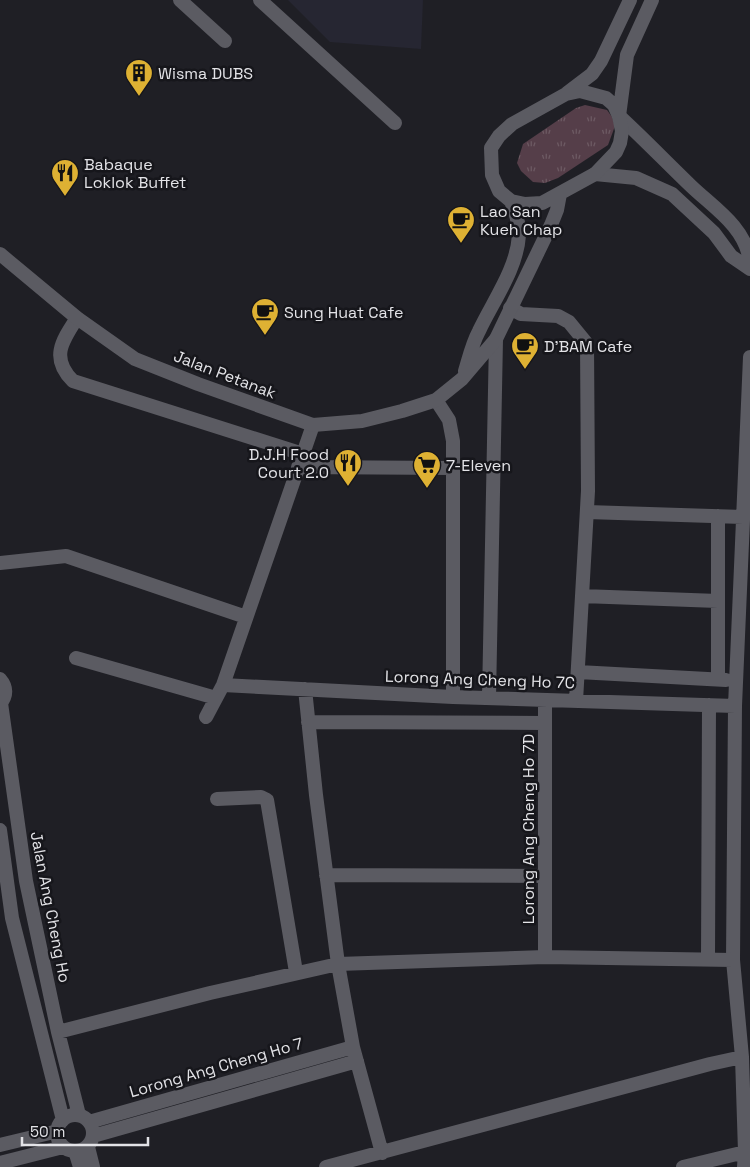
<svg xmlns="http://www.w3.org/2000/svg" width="750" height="1167" viewBox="0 0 750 1167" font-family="'Space Grotesk',sans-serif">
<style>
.built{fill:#262632}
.grass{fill:url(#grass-tufts)}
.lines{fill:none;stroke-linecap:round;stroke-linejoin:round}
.minor{stroke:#5b5b62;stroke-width:14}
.tertiary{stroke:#5b5b62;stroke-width:14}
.labels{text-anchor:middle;stroke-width:5;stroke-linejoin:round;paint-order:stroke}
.poi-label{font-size:16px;fill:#e3e3e7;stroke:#16161b;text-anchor:start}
.street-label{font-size:16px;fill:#e3e3e7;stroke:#16161b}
</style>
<defs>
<pattern id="grass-tufts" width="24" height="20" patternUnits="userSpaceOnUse" patternTransform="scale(1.25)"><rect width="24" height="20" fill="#553e49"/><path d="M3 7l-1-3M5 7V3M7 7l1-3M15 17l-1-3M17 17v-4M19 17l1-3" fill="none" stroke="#6d5a63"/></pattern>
</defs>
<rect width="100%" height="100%" fill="#1f1f25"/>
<!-- built -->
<path class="built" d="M288 0H423L421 49 330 42Z"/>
<!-- grass -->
<path class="grass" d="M585 105 607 110 612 117 615 126 608 145 558 178 545 183 533 182 521 171 517 163 523 144 576 108Z"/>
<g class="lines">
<!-- minor -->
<path class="minor" d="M180 0 225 41
M260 0 395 123
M619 116C644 139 667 163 691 186 714 208 744 226 750 260
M595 174 636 178 672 194 714 233 731 256 750 269
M510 308 521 314 558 316 569 322 587 344 588 491 576 701
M77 318C62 341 50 358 73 381L303 454
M436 400 449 420 453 441V697
M298 467 453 468
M587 512 743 517
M0 563 66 556 246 617
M582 596 718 601
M76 658 216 698
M578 672 726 680
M0 679C7 687 7 696 0 704
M718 679V516
M223 685 453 697 735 706
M305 689 316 795 338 964 353 1047 382 1153
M489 698 496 339
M545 700V957
M1 703 26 881 58 1032 79 1115
M206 717 223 685 313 425
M308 722 545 723
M217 799 261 797 267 800 296 972
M0 830 12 918 63 1120
M326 875 545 876
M708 960 709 705
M58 1032 210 993 338 964 545 957 733 960
M57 1133a18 18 0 1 1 36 0a18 18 0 1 1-36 0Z
M89 1122 353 1047
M93 1136 357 1061
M0 1145 58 1131
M88 1147 93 1167
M75 1151 80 1167
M0 1163 63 1147
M326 1167 710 1064 742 1057
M683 1167 745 1152
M744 1167 745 1152 742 1057 733 960 735 706 750 357"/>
<!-- tertiary -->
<path class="tertiary" d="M567 93 592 74 601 61 630 0
M619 116 614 105 606 98 580 91 566 94 512 124 499 136 491 148 492 175 499 191 511 201 525 204 542 203 595 174 616 152 620 143 622 131 619 116 627 55 652 0
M0 254 77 318 135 359 198 384 313 425 362 421 402 411 436 400 462 379 496 339 551 225 557 210 560 194
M465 371C469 358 472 344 479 331 493 301 517 269 519 235 520 223 515 212 511 201"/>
</g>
<!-- icons -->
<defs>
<symbol id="building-pin" viewBox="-11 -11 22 30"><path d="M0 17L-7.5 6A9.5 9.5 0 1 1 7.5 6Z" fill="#deb133" stroke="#16161b"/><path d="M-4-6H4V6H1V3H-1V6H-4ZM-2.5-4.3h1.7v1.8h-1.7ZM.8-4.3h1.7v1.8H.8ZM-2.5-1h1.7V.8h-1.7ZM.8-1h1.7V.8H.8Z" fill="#111"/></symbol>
<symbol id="restaurant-pin" viewBox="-11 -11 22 30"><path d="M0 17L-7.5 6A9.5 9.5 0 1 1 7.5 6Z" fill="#deb133" stroke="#16161b"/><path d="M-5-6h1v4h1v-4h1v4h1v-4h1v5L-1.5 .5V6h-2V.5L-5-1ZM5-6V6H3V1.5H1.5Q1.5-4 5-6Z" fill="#111"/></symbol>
<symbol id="cafe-pin" viewBox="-11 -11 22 30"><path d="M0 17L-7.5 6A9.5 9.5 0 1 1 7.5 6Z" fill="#deb133" stroke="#16161b"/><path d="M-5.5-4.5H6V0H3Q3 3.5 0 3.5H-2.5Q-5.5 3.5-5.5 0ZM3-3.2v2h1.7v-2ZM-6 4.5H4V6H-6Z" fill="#111"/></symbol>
<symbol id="supermarket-pin" viewBox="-11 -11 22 30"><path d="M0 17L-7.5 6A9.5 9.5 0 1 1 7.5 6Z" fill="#deb133" stroke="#16161b"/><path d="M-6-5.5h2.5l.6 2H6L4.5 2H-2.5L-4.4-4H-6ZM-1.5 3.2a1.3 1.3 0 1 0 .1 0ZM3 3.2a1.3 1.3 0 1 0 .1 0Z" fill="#111"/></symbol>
</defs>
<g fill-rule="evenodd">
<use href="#building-pin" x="123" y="57" width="32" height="43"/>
<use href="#restaurant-pin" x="49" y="157" width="32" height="43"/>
<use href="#cafe-pin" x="445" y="204" width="32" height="43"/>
<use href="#cafe-pin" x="249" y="296" width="32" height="43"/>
<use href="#cafe-pin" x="509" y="330" width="32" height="43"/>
<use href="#restaurant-pin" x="332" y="447" width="32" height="43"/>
<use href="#supermarket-pin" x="411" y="449" width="32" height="43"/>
</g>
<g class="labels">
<!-- poi labels -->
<g class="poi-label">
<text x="158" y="79">Wisma DUBS</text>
<text x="84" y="170">Babaque<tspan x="84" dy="18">Loklok Buffet</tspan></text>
<text x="480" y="217">Lao San<tspan x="480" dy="18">Kueh Chap</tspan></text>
<text x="284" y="318">Sung Huat Cafe</text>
<text x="544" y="352">D'BAM Cafe</text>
<text x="329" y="460" text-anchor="end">D.J.H Food<tspan x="329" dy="18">Court 2.0</tspan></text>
<text x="446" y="471">7-Eleven</text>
</g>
<!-- street labels -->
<g class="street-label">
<text transform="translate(225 374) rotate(21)" y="6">Jalan Petanak</text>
<text transform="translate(480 679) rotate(2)" y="6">Lorong Ang Cheng Ho 7C</text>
<text transform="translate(528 829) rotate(-90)" y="6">Lorong Ang Cheng Ho 7D</text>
<text transform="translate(51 907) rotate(79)" y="6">Jalan Ang Cheng Ho</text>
<text transform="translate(216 1067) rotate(-16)" y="6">Lorong Ang Cheng Ho 7</text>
</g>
</g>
<!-- scale -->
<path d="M22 1137v8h126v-8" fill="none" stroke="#e3e3e7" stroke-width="2.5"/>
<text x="30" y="1137" font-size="15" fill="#e3e3e7" stroke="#16161b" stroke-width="4" paint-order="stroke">50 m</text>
</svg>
